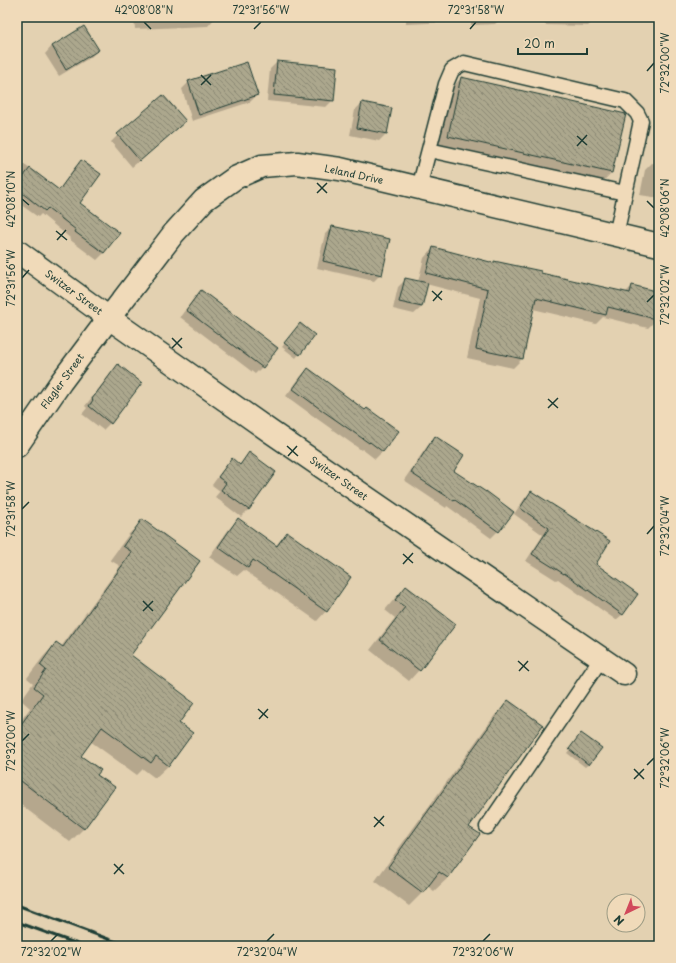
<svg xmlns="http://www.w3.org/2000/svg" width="676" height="963" viewBox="0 0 676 963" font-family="'Playpen Sans',sans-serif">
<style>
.shadow{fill:#0003}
.building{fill:url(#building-back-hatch);stroke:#1f3d34}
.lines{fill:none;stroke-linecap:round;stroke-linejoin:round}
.lane-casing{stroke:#1f3d34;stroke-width:17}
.street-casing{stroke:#1f3d34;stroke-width:25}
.lane{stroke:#f0dab9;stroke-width:14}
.street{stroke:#f0dab9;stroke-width:22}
.rail{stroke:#1f3d34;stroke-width:3}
.ticks{fill:none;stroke:#1f3d34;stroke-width:1.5}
.labels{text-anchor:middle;stroke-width:3;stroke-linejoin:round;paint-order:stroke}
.street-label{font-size:10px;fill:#1f3d34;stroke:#f0dab9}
.neatline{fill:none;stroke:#1f3d34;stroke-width:1.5}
.ticks-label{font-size:10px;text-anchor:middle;fill:#1f3d34}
</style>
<defs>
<pattern id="building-back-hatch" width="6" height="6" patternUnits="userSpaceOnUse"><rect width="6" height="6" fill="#aca78d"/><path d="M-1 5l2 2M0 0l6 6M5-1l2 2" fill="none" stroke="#8b8974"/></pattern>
</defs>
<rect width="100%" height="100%" fill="#e3d1b1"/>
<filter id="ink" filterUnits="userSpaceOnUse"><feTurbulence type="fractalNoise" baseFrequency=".025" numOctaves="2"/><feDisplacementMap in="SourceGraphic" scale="8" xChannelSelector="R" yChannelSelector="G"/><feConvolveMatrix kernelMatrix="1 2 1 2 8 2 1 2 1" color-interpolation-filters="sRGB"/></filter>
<g filter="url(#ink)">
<!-- shadow -->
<path class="shadow" d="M134 17H215V18L208 26 135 29Z
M300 17H338L335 20 301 22Z
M406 17H502L495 24 471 25V21L406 24Z
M545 17H595V19L588 26 545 25Z
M52 46 98 50 91 57 59 76 45 54Z
M277 62 333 100 326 107 267 101 270 69Z
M461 78 611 173 594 191 431 154 444 96Z
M189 82 257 95 250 102 192 121 182 89Z
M362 103 391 109 386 134 379 141 350 135 355 110Z
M178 128 132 167 111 142 118 135Z
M17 159 58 191 74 168 82 161 79 204 104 253 97 260 69 239 70 238 41 214 38 217 17 202Z
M652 163 659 164V198L640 195 645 170Z
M332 227 381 274 374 281 317 268 325 234Z
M433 248 493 264 494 262 625 293 632 286 659 293V312L657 319 648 328 603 317 596 324 533 309 522 359 513 368 467 358 480 298 426 284 422 307 414 314 393 309 398 287 405 280 418 282 424 258Z
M201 291 262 367 255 374 180 317 194 298Z
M297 328 314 335 296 358 282 347Z
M118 366 110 423 103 430 82 414 87 408 85 406 111 373Z
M308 369 365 411 397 431 382 452 375 459 362 449 361 450 316 418 286 396 301 376Z
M435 438 453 471 498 531 491 538 447 506 446 508 404 480 428 445Z
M250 454 275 472 248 510 241 517 215 497 220 491 212 485 225 467 232 460 239 465Z
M531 492 594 564 623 614 616 620 558 579 556 580 526 561 543 535 514 514 525 498Z
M238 520 275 546 287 533 326 611 317 621 244 570 237 576 209 557 229 529Z
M142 521 130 656 178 723 169 765 155 778 143 769 137 775 90 741 80 756 96 775 84 828 70 842 17 802V726L30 708 21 700 33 683 27 678 43 657 56 643 61 647 120 566 110 560 129 534Z
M406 587 419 670 409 681 370 650 395 618 385 610 396 597Z
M509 701 468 827 479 835 448 878 434 891 427 886 422 893 409 906 375 881 495 715Z
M578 738 589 764 585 767 567 753Z"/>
<!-- building -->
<path class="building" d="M84 26 99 50 66 70 52 46Z
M277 61 337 67 334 101 274 95Z
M247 62 258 95 199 115 188 81Z
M461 77 626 114 612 173 448 136Z
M163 95 186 121 140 161 117 134Z
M362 102 392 108 387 134 357 128Z
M81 160 101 174 80 203 120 233 104 253 75 232 76 230 48 208 45 211 17 189V185L30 168 59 190Z
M332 226 390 239 382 275 323 261Z
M433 247 494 263V261L541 271V273L630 293 632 285 659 292V320L608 307 606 315 536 298 523 359 476 349 488 289 426 273Z
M405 278 428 283 422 307 399 302Z
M201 290 278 348 263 368 186 310Z
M300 323 315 335 300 355 284 343Z
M118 364 142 383 111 424 89 406 93 400 92 399Z
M308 368 365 410 367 408 399 431 383 452 370 442 369 443 323 411 293 389Z
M435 436 464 455 454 471 486 492V491L514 512 499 532 455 500 454 501 411 473Z
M249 452 276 472 249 510 221 490 226 483 218 477 232 458 240 465Z
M531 491 610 541 596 564 638 594 623 615 564 573V574L532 554 549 528 520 508Z
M238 518 277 546 287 532 351 577 327 612 253 560 248 568 218 547Z
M142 519 200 561 131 655 187 697V698L194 703 179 723 193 733 169 766 156 756 151 763 102 727 81 756 101 770 97 775 115 787 84 829 17 778V730L43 694 34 687 46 670 40 665 56 642 63 647 132 552 123 546Z
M406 586 456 624 420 671 380 640 405 607 395 600Z
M508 700 543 725 469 827 480 834 448 878 439 872 423 893 388 867Z
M581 733 602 748 589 765 569 749Z"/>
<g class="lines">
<defs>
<path id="lane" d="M429 150 625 193
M419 188 446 84 452 70 464 63 625 101 637 113 641 121 616 235
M487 827 601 659"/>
<path id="street" d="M17 251 109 318 271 432 624 674
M17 446 61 382 109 318 174 233 204 200 235 178 262 166 297 163 340 169 659 245"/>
</defs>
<!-- lane casing -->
<use href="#lane" class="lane-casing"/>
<!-- street casing -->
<use href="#street" class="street-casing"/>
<!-- lane -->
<use href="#lane" class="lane"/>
<!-- street -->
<use href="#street" class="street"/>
<!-- rail -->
<path class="rail" d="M17 905 127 946
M17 922 83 946"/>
</g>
</g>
<!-- ticks -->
<path class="ticks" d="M144 22 151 29M254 29 261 22M470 29 476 22M647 71 654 63M201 75 211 85M201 85 211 75M577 136 587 145M577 146 587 135M317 183 327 193M317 193 327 183M22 199 29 205M647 201 654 208M56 231 67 240M57 240 66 230M22 278 29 270M432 291 442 300M433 301 442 291M647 302 654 295M172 338 182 348M172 348 182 338M548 399 558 408M548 408 558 398M287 446 298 456M288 456 297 446M22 509 29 502M647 534 654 526M403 554 413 563M403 564 413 553M143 601 153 611M143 611 153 601M518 661 529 671M519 671 528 661M258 709 268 718M259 719 268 709M22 741 29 734M647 765 654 758M634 769 644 779M634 779 644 769M374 817 384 826M374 827 384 816M114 864 124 874M114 874 123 864M51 941 58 934M267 941 274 934M483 941 490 934"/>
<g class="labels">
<!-- street labels -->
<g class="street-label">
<text transform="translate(354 174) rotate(12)" y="4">Leland Drive</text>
<text transform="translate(74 292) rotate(36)" y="4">Switzer Street</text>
<text transform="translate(62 381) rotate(-54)" y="4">Flagler Street</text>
<text transform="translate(339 478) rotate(35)" y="4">Switzer Street</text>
</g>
</g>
<!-- margin -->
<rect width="676" height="963" fill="none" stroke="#f0dab9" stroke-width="44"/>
<!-- north arrow -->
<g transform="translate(626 913) rotate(223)"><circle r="19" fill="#f0dab9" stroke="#9c9b84"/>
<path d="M0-3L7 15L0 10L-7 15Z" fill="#d1495b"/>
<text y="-6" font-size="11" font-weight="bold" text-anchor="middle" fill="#1f3d34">N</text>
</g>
<!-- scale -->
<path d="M518 48v6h69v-6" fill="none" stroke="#1f3d34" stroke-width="2"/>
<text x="524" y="48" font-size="12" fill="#1f3d34" stroke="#f0dab9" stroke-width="3" paint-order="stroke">20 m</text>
<rect x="22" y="22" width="632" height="919" class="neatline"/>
<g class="ticks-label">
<text x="144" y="14">42°08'08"N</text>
<text x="261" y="14">72°31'56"W</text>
<text x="476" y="14">72°31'58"W</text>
<text transform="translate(665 63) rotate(-90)" y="4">72°32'00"W</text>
<text transform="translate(11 199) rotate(-90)" y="4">42°08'10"N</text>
<text transform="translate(665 208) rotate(-90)" y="4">42°08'06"N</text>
<text transform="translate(11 278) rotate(-90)" y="4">72°31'56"W</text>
<text transform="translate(665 295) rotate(-90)" y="4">72°32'02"W</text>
<text transform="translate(11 509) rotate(-90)" y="4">72°31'58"W</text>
<text transform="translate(665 526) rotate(-90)" y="4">72°32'04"W</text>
<text transform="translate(11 741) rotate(-90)" y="4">72°32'00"W</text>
<text transform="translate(665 758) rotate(-90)" y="4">72°32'06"W</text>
<text x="51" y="956">72°32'02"W</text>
<text x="267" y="956">72°32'04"W</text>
<text x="483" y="956">72°32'06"W</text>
</g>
</svg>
